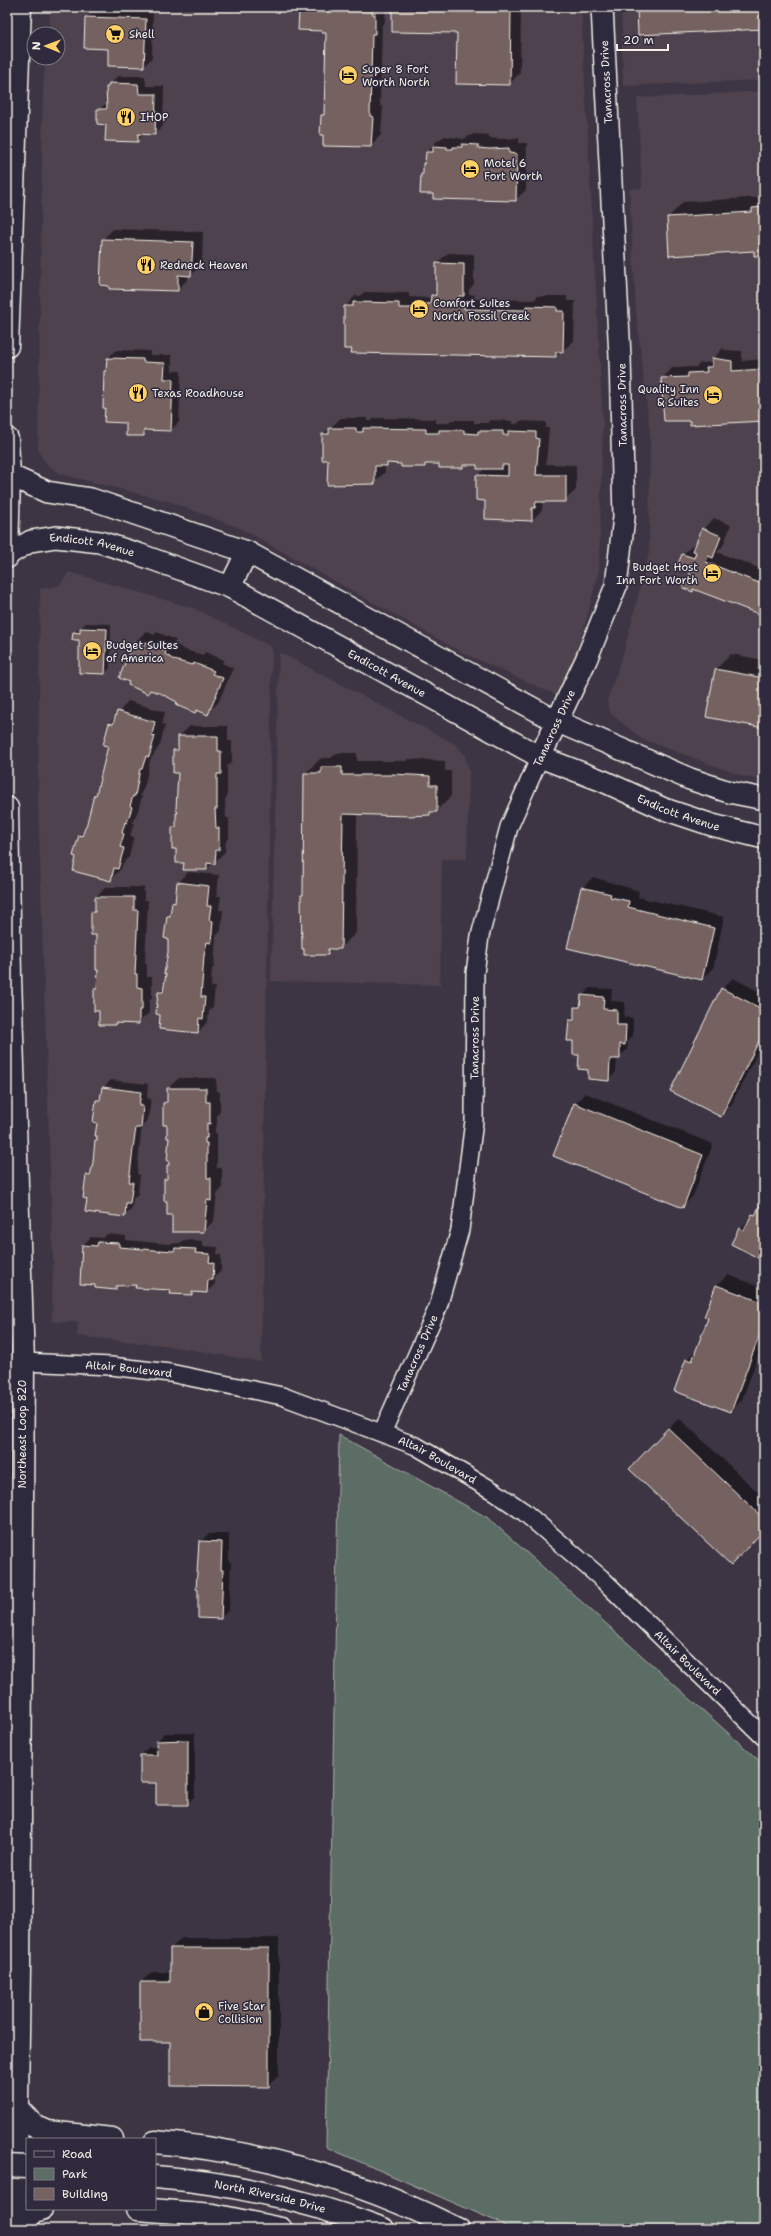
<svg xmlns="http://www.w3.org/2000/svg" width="771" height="2236" viewBox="0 0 771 2236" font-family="'Shantell Sans',sans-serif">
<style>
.built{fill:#4e424d}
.green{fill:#5b6d65;stroke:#a8afa6}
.shadow{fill:#0007}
.building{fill:#756261;stroke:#f4f1e8}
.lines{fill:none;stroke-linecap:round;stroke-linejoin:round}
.minor-casing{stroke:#f4f1e8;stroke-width:20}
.tertiary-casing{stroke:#f4f1e8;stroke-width:24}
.secondary-casing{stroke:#f4f1e8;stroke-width:25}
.minor{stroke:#2f2a3d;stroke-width:17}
.tertiary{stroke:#2f2a3d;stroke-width:21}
.secondary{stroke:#2f2a3d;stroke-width:22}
.secondary-bridge-casing{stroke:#f4f1e8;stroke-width:25;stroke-linecap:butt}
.secondary-bridge{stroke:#2f2a3d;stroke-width:22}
.labels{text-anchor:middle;stroke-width:3;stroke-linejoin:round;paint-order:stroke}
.poi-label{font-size:11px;fill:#f4f1e8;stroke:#2f2a3d;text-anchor:start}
.street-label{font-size:11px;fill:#f4f1e8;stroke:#2f2a3d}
</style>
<rect width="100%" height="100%" fill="#3d3544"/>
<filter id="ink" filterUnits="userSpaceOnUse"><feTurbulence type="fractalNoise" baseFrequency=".025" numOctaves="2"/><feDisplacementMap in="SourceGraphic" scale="8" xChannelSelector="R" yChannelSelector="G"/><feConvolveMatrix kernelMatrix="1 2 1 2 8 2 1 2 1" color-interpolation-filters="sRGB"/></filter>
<g filter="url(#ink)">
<!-- built -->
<path class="built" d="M51 7H581L603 424 599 570 579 648 556 695 463 653 242 529 171 502 61 474 48 465 42 458 38 449 43 87 46 58H58V34H48Z
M621 7H764V80L623 86Z
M764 91V781L742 776 642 739 611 714 607 701 624 651 649 553 650 433 636 311 629 189 642 188 637 98Z
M69 572 193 608 272 647 261 1362 170 1346 77 1336 78 1322H52L53 1260 38 801 40 589 59 586Z
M279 652 455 744 465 755 469 771 467 859H442L440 985 271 981Z"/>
<!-- green -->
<path class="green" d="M339 1435 488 1518 764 1765V2229H509L500 2223 326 2147Z"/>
<!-- shadow -->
<path class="shadow" d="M305 7H386L385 22 382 25 380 106H383L381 135 370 146 322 116 325 113 327 32 300 12Z
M393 7H521L520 73 509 84 458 32Z
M94 10 153 11 152 58 144 66 109 65V48L86 18Z
M118 76H145L146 86H164L163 126 155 134H144L137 141 107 124 98 110 108 102 107 87Z
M474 134 489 135V138L500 139 519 138V143H527L526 190 515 200 434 193 422 175 426 161 427 152 437 141 445 136 463 139Z
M764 197V255L668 218 683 202Z
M113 229 203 232 202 264 191 275 188 274V279L177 290 103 239Z
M448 253 474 254V284L469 290V294L475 295 474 299 534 300 538 296H567V301H575L574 341 556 356 353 348 345 307 355 296H360L364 292 409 293V297L428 298 437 290V263Z
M723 348 725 350 742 351V361L764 359V420H691L662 379 672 368 696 367 700 363 713 362V359Z
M116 350 150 351V355H172V371H181L179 422 171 430 149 429 143 435 127 422 105 372 107 370 108 358Z
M341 418H367V421H371L375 418 436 419V423H448L451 420H474V423H487L490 420 513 421V424H517L520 421 546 422V428H549L546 464 576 465V490L565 500H543L542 510 532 520 486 500 477 476 485 468 478 464H466L463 467 440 463H428L424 466 390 462 385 465V472L374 483 329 459 323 434Z
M714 518 731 525 723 546 717 552 764 570V615L694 588 692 590 693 568 680 563 683 554 694 544 697 545 703 529Z
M86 623 111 624 110 668 105 673 80 639 74 633Z
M146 631 154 635 157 632 176 640 174 643 185 650 203 655 205 652 224 660 222 663 233 668 218 703 207 713 198 710 195 712 178 701 151 690 148 693 135 642Z
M731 654 764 660V727L716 669Z
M128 701 165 712 162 724 165 725 160 745 150 760 145 784 140 796H142L138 811 132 823H134L130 836 134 837 129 857 123 863 121 869 110 880 80 835 84 831 106 760 110 723Z
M190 726H228V741H232V762L227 766V797L225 799 226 818H229V838L226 841 225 852 207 869 185 862 177 848H173V827L177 823 179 812V772L174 750 179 746V736Z
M337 753H357V761H406L408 759 445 761V771H451V796L436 811 429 814 357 813 356 933 340 948H333L327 954 302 895 304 894 305 774 321 758H331Z
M188 872 219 875 217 896H221L219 910H223L221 931 216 936 214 967 212 969 211 987H215L213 1007 209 1011 208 1021 198 1032 162 1014 159 992 164 987 167 974 165 973 166 957 168 955V916L172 912 173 903 176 899 178 883Z
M593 877 639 891 638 897 724 917 713 969 702 979 582 888Z
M106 887H144V900H148L145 964H147V977H152V998L149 1001V1013L138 1023 117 1022 115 1024 100 1010 95 990 98 987 99 974 97 934 92 912 96 909V897Z
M733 978 764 994V1040L731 1105 721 1115 722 989Z
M590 988 612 989 611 1001 625 1002 624 1017 633 1018V1036L628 1040 627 1050 617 1058 616 1072 608 1080 589 1069 580 1054 570 1020 575 1015V1007L582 1001V996Z
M179 1078H216L217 1091 220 1092V1112L217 1115V1126L215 1128V1133H217V1168H222V1189L217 1194 214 1221 203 1231 173 1215 165 1179 168 1176 170 1143 164 1103 168 1099V1088Z
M111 1080 148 1084 147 1098 151 1099 148 1119 143 1125 141 1133 137 1174 140 1175 138 1194 133 1199 132 1208 124 1216 88 1198 87 1176 92 1170 96 1141 98 1138 97 1100 102 1096 103 1088Z
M585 1093 713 1144 693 1196 682 1207 575 1104Z
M764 1199V1260L740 1229 761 1206Z
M107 1234 126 1236V1240L168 1244 180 1243 184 1240 203 1241V1246L218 1247 217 1255H221V1271L215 1277V1284L207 1292H195L192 1294 172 1289 137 1284 119 1285 115 1289 96 1284 83 1245 91 1237 103 1238Z
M728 1275 764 1288V1340L742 1400 731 1411 675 1390 687 1359 698 1348 710 1318 705 1316 717 1285Z
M679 1418 764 1498V1529L668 1429Z
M208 1534H229V1562H231L229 1610 220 1618 200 1542Z
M165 1733H195V1796L187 1804 157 1782 141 1755 149 1747H157V1741Z
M182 1938H279V2075L268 2086 171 2041 141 1982 152 1972H171V1948Z"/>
<!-- building -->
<path class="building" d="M325 7H373L372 14H375V34H372L370 116 373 117 371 147 323 146V135H320L321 115H324L326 33H322V31L298 30 299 11 325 12Z
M392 7H511L510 85 456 84 457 33 392 32Z
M637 7H764V29L638 35Z
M85 17 146 19 144 67 108 66V49L84 48Z
M109 83 138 84 139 94H156L155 135 138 134V142L105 141 106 125 97 124V109H106L107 108 106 87H108Z
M462 144 478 145V148L489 149 509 148V153L517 154 516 201 433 199V194H420L421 174H423V163H425L426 152H433V146L447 147V149H453V147H462Z
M764 207V256H754V251L669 256 667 217 752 212V208Z
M102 239 193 242 191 276 178 275V291L109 289V286L100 285Z
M436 263 464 264V296H459V305H464V309L526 310V306L557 307V311H564L563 352H556V357L351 353 352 349H344V306H353V302L399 303V308H421V304H430L431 295H436Z
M107 358 143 359V362L165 363 164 379H173L171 431 144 430V436H126V423L104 422 105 408H103L104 371H106Z
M712 358 732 361V371L764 369V421L690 425V421H664L661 378 688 377V373L707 372 706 367H712Z
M329 428H356V432H363V428L426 429V433H439V430H464V433L478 434V431H503V435H508V431L536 432V438L539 439 536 475H566V502H536L535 508H532V521L485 519V501L476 500V475L508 476V465H502V469H477V465H463V468H439V464H425V467H401V464L387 463V466H375V484L327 485 328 460H322V434H329Z
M702 528 721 536 713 558 708 556 706 562 764 585V616L693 589V592L683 588 692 569 678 564 682 554 694 558 696 552 693 551Z
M80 628 107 629 105 674 79 673V640H72L73 632 80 633Z
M134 641 144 646 146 642 166 651 165 654 174 660 192 665 194 663 214 671 212 674 223 678 208 715 197 710 195 713 176 705 177 702 160 693 150 690 148 694 128 685 129 682 119 678Z
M715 669 764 678V728L706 717Z
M117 711 155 722 152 735 155 736 149 757 146 756 142 769H140L135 796H133L130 806 132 807 127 823 125 822 122 833 124 834 120 847 124 848 118 869 114 868 111 881 73 871 76 857 73 856 79 835 82 836 87 823 94 795H96L108 746 103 745 109 723 113 724Z
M178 736H218V751H221V774H217V809H215L216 828H219V850H216L215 864 207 863V870H183L184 863H176V849H172V827H176V813H178L176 809 178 773H173V750H178Z
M321 767H342V775H392V774L430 776V785H437V812H430V815L409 816 343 814 341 949H328V955H304V949H302L301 895H303L304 773H321Z
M177 882 209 886 207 906H211L209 920 213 921 211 943 207 942 204 956 201 997H205L203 1019 199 1018 198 1033 159 1029 160 1015 156 1014 158 992H163L166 974H164L168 952V939L164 938 167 916H170L172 902 175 903Z
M581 887 611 894 610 897 629 901 628 907 714 928 702 980 567 948Z
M95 897H134V910H138L135 974H137V987L142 988V1010H139V1024L115 1023V1025H99V1011H94V989H97L98 970H96V935H91V912H95Z
M721 988 764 1010V1031L721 1117 670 1091Z
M581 995 604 997 603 1009 617 1010V1025H626L625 1045 620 1044V1059H610L609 1081 588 1079V1070L578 1069 579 1055H573V1041H567L569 1020H574V1007H580Z
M102 1087 141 1092 139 1106H143L141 1128H136L134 1141 129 1182H133L130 1203H126L125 1217 85 1212 87 1199 83 1198 86 1175 90 1176 93 1162 95 1140 97 1141V1136H95L97 1123 93 1122 96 1100H100Z
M167 1088H206V1102H210V1124L207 1123V1138H205V1143H207V1178H211V1201L207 1200 204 1232H172V1215H167V1201H164V1179H167V1165H169V1161H167L169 1138H167V1125H163V1103L167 1102Z
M574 1103 703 1155 683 1208 553 1156Z
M764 1197V1261L731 1244 739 1228 744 1230 752 1214 755 1215Z
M98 1242 119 1243V1247L155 1250 160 1252V1250L174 1251 175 1248 196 1249 195 1253 210 1254 209 1262 214 1263 213 1280H208L207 1293 192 1292V1295L170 1294 171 1290 135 1288 136 1285 116 1286V1290L95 1288V1285L80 1284 82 1245 97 1246Z
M716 1285 764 1303V1323L731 1412 674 1391 686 1359 692 1361 708 1318 704 1317Z
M668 1428 764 1519V1530L731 1565 629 1469Z
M199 1541 222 1542 221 1570H223L221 1619 198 1618V1590L196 1589Z
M188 1740V1805H156V1783H140V1755H157L156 1741Z
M170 1948H269V2087L170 2086V2042H140V1982H170Z"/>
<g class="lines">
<defs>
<g id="minor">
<path id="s1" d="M23 1362 111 1366 170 1373 282 1396 416 1446 495 1492 524 1512 601 1578 764 1737"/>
<path id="s2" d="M382 1433 438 1307 460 1230 474 1121 475 973 480 936 509 827 540 757"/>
</g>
<g id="tertiary">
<path d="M9 475 47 492 91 499 247 552 556 721 690 779 729 792 764 799"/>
<path id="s3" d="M7 555 31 541 56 537 100 542 138 554 230 587 540 757 603 781 664 809 712 825 764 838"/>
<path d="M230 587 247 552"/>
<path d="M540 757 586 660 616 586 624 517 620 357 602 7"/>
</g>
<g id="secondary">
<path d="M7 346 20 7"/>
<path d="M7 439 9 475 7 557"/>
<path d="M7 808 10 977 23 1362 19 1969 15 2229"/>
<path d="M17 2108 34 2126 48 2132 112 2139"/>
<path d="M155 2142C260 2151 363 2182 457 2229"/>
<path id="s4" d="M155 2177C233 2183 310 2201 383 2229"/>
<path d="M138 2209 213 2215 281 2229"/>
<path d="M21 2229 33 2212 41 2209"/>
</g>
</defs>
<!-- minor casing -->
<use href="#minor" class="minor-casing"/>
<!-- tertiary casing -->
<use href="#tertiary" class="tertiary-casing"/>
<!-- secondary casing -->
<use href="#secondary" class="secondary-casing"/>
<!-- minor -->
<use href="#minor" class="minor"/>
<!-- tertiary -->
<use href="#tertiary" class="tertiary"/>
<!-- secondary -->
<use href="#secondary" class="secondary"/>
<defs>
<path id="secondary-bridge" d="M7 2166 27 2167"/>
</defs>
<!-- secondary-bridge casing -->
<use href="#secondary-bridge" class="secondary-bridge-casing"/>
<!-- secondary-bridge -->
<use href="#secondary-bridge" class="secondary-bridge"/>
</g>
</g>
<!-- icons -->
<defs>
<symbol id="supermarket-disc" viewBox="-11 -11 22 22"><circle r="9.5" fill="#ffd166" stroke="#2f2a3d"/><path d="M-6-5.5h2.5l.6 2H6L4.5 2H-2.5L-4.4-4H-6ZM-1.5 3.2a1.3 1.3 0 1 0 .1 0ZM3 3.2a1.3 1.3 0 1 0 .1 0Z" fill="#111"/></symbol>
<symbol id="hotel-disc" viewBox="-11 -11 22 22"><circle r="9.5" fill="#ffd166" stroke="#2f2a3d"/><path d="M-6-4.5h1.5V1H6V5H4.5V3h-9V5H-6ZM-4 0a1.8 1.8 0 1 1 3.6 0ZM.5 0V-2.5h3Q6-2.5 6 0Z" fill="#111"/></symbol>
<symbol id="restaurant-disc" viewBox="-11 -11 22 22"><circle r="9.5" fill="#ffd166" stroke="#2f2a3d"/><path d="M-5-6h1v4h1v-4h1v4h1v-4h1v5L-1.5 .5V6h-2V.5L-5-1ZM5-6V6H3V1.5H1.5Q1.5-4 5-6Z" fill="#111"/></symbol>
<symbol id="shop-disc" viewBox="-11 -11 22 22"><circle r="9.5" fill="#ffd166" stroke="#2f2a3d"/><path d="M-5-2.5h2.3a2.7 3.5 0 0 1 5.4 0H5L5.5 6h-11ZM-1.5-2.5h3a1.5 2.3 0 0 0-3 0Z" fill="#111"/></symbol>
</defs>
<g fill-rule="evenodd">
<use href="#supermarket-disc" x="104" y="23" width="22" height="22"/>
<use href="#hotel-disc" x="337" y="64" width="22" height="22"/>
<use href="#restaurant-disc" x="115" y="106" width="22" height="22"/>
<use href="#hotel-disc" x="459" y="158" width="22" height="22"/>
<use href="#restaurant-disc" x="135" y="254" width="22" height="22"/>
<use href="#hotel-disc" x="408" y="298" width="22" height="22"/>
<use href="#restaurant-disc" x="127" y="382" width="22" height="22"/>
<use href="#hotel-disc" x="702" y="384" width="22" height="22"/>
<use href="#hotel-disc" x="701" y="562" width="22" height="22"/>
<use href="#hotel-disc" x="81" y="640" width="22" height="22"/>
<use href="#shop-disc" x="193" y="2001" width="22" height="22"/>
</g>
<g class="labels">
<!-- poi labels -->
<g class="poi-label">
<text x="129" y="38">Shell</text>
<text x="362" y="73">Super 8 Fort<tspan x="362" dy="13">Worth North</tspan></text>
<text x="140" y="121">IHOP</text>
<text x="484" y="167">Motel 6<tspan x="484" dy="13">Fort Worth</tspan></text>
<text x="160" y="269">Redneck Heaven</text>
<text x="433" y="307">Comfort Suites<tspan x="433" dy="13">North Fossil Creek</tspan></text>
<text x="699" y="393" text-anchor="end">Quality Inn<tspan x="699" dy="13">&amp; Suites</tspan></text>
<text x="152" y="397">Texas Roadhouse</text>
<text x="698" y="571" text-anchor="end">Budget Host<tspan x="698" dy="13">Inn Fort Worth</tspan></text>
<text x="106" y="649">Budget Suites<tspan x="106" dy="13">of America</tspan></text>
<text x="218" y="2010">Five Star<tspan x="218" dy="13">Collision</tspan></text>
</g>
<!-- street labels -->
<g class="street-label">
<text transform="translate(606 82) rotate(-93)" y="4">Tanacross Drive</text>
<text transform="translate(622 405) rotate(-91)" y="4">Tanacross Drive</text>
<text dy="4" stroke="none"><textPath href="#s3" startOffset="90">Endicott Avenue</textPath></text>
<text dy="4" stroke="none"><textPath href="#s3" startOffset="414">Endicott Avenue</textPath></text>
<text transform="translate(554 728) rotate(-65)" y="4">Tanacross Drive</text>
<text dy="4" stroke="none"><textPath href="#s3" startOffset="738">Endicott Avenue</textPath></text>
<text dy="4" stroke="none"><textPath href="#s2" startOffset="411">Tanacross Drive</textPath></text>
<text dy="4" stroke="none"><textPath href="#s2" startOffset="87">Tanacross Drive</textPath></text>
<text dy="4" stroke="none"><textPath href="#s1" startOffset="106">Altair Boulevard</textPath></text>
<text transform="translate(22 1434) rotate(-90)" y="4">Northeast Loop 820</text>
<text dy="4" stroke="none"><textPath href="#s1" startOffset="430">Altair Boulevard</textPath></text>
<text dy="4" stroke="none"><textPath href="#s1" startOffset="754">Altair Boulevard</textPath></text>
<text dy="4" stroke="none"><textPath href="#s4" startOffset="117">North Riverside Drive</textPath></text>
</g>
</g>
<!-- margin -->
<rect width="771" height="2236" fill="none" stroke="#2f2a3d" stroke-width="24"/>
<rect x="12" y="12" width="747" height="2212" fill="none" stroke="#f4f1e8" stroke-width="1.5" filter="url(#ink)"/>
<!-- legend -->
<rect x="26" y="2138" width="130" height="72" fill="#2f2a3d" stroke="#7e7a81"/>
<rect x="34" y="2151" width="20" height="6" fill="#2f2a3d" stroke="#7e7a81"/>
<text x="62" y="2158" font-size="12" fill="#f4f1e8">Road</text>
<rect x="34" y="2168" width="20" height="12" fill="#5b6d65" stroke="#7e7a81"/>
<text x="62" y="2178" font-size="12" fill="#f4f1e8">Park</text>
<rect x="34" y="2188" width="20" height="12" fill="#756261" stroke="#7e7a81"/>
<text x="62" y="2198" font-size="12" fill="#f4f1e8">Building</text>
<!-- north arrow -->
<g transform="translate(46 46) rotate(271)"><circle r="19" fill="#2f2a3d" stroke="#7e7a81"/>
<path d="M0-3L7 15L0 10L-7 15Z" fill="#ffd166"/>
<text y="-6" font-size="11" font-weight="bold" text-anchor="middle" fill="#f4f1e8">N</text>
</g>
<!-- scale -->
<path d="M617 44v6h51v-6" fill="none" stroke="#f4f1e8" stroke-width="2"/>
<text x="623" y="44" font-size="12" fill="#f4f1e8" stroke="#2f2a3d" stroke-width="3" paint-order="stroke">20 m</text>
</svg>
